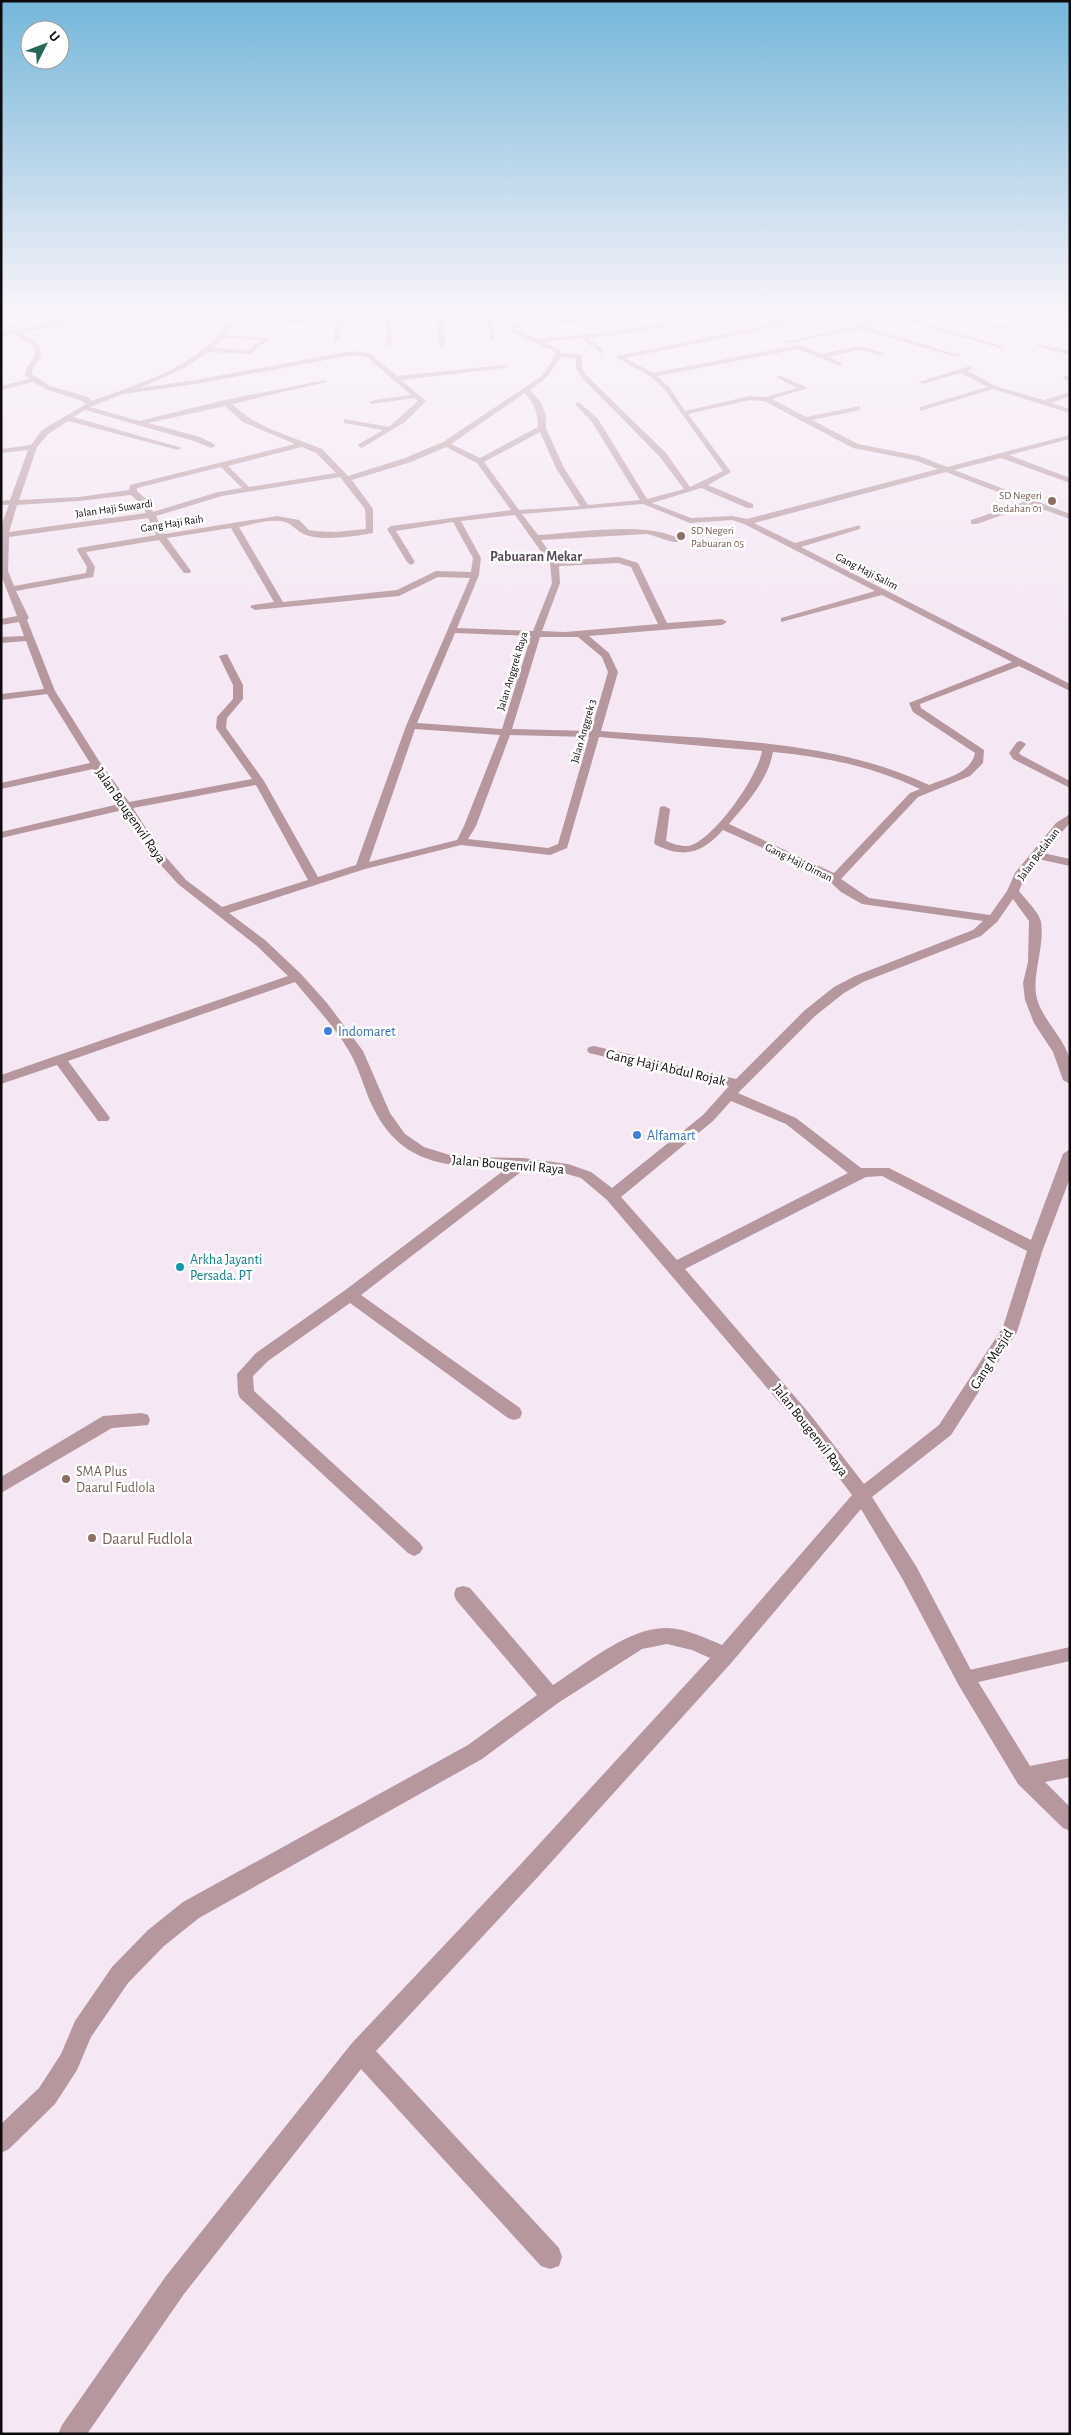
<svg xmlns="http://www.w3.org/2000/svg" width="1071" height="2435" viewBox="0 0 1071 2435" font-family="'Alegreya Sans',sans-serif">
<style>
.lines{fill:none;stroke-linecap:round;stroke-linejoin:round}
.service{fill:#b5979d;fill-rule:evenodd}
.minor{fill:#b5979d;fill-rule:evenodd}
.education-dot{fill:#8d6e63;stroke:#fff;stroke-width:2}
.shop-dot{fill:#3f7fe0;stroke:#fff;stroke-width:2}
.culture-dot{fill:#0f9aa8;stroke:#fff;stroke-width:2}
.labels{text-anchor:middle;stroke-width:5;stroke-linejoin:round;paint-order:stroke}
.far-education-label{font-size:11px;fill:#785e54;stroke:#fff;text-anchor:end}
.far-street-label{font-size:11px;fill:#0f0a0e;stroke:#fff}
.far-quarter-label{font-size:14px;font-weight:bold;fill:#584c57;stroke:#fff}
.street-label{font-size:14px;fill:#0f0a0e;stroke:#fff}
.shop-label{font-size:14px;fill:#366cbe;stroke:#fff;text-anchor:start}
.culture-label{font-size:14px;fill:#0d838f;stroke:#fff;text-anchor:start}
.education-label{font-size:14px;fill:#785e54;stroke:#fff;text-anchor:start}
.near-education-label{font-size:16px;fill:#785e54;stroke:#fff;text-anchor:start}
</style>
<rect width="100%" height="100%" fill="#f5e7f4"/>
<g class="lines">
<!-- service -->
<path class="service" d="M1070 1647V1661L965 1685 959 1683 957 1678 959 1673 965 1671Z"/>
<!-- minor -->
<path class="minor" d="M107 312H117L65 325 22 332 40 346 41 357 33 367 32 374 50 386 88 397 91 401C130 387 175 374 207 346 219 336 228 323 238 312H244L240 317 304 319 307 321 304 323 237 321 226 334 270 338 250 354 208 352 186 367 140 388 196 380 352 351 371 354 397 376 506 365 504 368 401 380 426 401 405 422 362 448 358 446 359 444 383 430 344 423V419L389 427 418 401 415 398 371 404 370 402 374 400 411 395 367 357 352 355 196 384 123 394 90 407 139 421 225 400 326 380V382L232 404 249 418 270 429 322 449 348 476 405 458 443 442 542 376 556 355 554 351 511 332 510 326C539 319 567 321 596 318 614 316 632 310 650 312L595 322 536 324 516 328 536 339 610 332 728 312H740L612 336 588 338 604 351 602 354 581 338 543 342 559 349 562 353 582 355V368L587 376 666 453 690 487 723 471 664 389 650 376 617 358V356L753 328 816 312H825L754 332 625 358 653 373 799 345 822 354 859 346 885 353 883 356 859 350 828 357 842 363 840 366 798 349 657 376 669 387 685 411 750 396 766 397 797 388 776 377 781 376 808 388 772 399 806 417 860 406V410L812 420 858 444 919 456 947 467 1070 435V439L1009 455 1070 478V483L1001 458 954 470 1070 514V519L1031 505 977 524H971V520L1024 502 946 472 754 523 795 543 860 525V529L801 547 1070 684V691L1019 666 920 704 921 708 984 750 983 763 970 776 918 797 841 879 869 898 990 915 1007 891 1015 873 1056 823 1070 814V823L1043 853 1070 859V866L1038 859 1025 876 1019 891C1025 899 1039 912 1041 922 1045 948 1031 976 1037 999 1043 1021 1067 1041 1070 1061 1071 1068 1070 1077 1070 1084L1063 1080 1053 1052 1034 1023 1025 1000 1023 983 1028 962 1029 921 1013 899 997 922 981 936 863 982 844 993 815 1016 738 1093 796 1118 861 1168H889L1031 1240 1063 1154 1070 1149V1178L1043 1249 1017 1332 951 1435 872 1497 916 1566 972 1672 1030 1766 1070 1758V1777L1045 1782 1070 1807V1831L1063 1828 1018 1784 958 1684 902 1578 861 1509 732 1662 536 1879 376 2051 559 2248 562 2257 559 2266 550 2269 541 2266 361 2069 184 2294 87 2434H58L62 2425 166 2276 352 2043 520 1865 710 1658 692 1650 667 1644 642 1649 558 1703 482 1759 199 1918 164 1946 128 1983 91 2037 77 2070 55 2104 9 2149 1 2153V2124L39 2088 61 2054 75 2021 112 1967 148 1930 183 1902 468 1745 537 1695 456 1600 454 1594 456 1588 463 1586 470 1588 553 1685C584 1665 630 1626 668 1628 687 1629 705 1638 722 1645L852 1495 797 1423 607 1200 581 1178 567 1174 526 1168 361 1295 520 1408 522 1413 520 1418 514 1420 508 1418 350 1303 268 1361 253 1376 254 1391 420 1543 423 1548 420 1553 414 1556 408 1553 240 1398 238 1393 237 1374 256 1353 344 1291 507 1168C454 1167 406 1167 377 1115 365 1095 361 1071 349 1051 335 1027 313 1004 295 982L68 1061 108 1115 110 1118 108 1121H98L57 1065 1 1084V1075L288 976 257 946 178 884 150 853 123 810 1 838V832L119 804 93 769 1 789V783L90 763 47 694 1 700V694L44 689 26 641 1 643V637L24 636 19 622 1 625V619L17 616 1 575V526L9 505H1V501L10 500 28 450 1 453V449L31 445 42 430 86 404 82 401 45 389 33 382 1 390V386L29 379 25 375 27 367 35 357 34 347 15 334 1 336V332L10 330 1 324V319L17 329ZM223 338 261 340 248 350 213 348ZM561 357 576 358V368L582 378 660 457 684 489 647 499 598 419 579 402 575 404 592 422 640 500 588 505 564 468 546 428V415L541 403 530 390 546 378ZM525 393C534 404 538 412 538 427L480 458 451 444ZM750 400 764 401 853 448 914 460 938 469 747 519 732 516 691 518 652 503 701 488 747 508H753V504L708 485 731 472 688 414ZM225 406 243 422 295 444 130 485 129 490 79 497 19 500 37 447 48 434 68 421 178 450 182 448 73 417 85 410 194 441 211 448 215 446 214 444 200 437 148 423ZM540 432 556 468 580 506 519 510 484 462ZM302 447 316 453 336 473 249 487 228 466ZM446 447 477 463 511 510 391 526 387 529 407 562 411 565 415 562 396 531 453 522 473 558 471 572 436 571 397 590 283 602 239 527C251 525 265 520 277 521 292 521 293 529 304 534 319 542 356 536 373 533V509L352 480 411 462ZM221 467 242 488 218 492 153 512 148 501 137 491V488ZM340 477 365 509 366 529 335 532 315 531 309 530 299 520 277 516 164 534 156 516 222 496ZM131 495 141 504 146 513 9 532 17 505 79 501ZM643 504 690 523 732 520 744 524 875 591 781 618V622L882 595 1012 662 909 703 913 712 975 753C971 773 947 778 929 785 830 738 709 740 601 731L618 672 609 653 589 636 722 625 727 622 722 619 667 623 638 563 619 557 556 561 541 540 646 534C655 535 670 543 678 542V538C643 521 578 533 538 535L522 514ZM515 515 550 564 552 583 533 631 457 628 479 575 481 558 461 521ZM148 518 156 535 78 548 77 550 87 567 86 573 14 586 8 571 9 537ZM231 528 274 602 252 605 250 607 255 610 399 596 438 577 470 578 406 726 356 865 318 877 264 781 226 728 227 718 243 699V685L227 654 219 656 233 685V699L217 717 216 728 252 779 129 802 101 764 55 691 27 620 29 618 16 591 93 577 95 567 86 552 159 540 184 573H190L191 571 167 538ZM618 563 631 567 658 624 565 632 542 631 560 583 559 566ZM455 633 531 636 502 729 417 723ZM540 637H578L602 657 608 672 591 731 512 729ZM415 729 500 735 464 826 457 840 369 862ZM510 735 589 737 558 844 548 848 468 839 476 826ZM599 737 762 751C758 776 717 835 692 845 685 848 673 844 666 841L670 809 664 806 660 807 654 843 656 845C685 859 702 853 723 830L823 875 841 892 862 904 983 921 973 930 855 976 834 987 805 1010 736 1079 594 1046 589 1047 587 1050 589 1053 729 1086 703 1115 612 1188 591 1172 568 1164 523 1158 456 1157 424 1147 405 1134 390 1113 363 1051 327 1003 301 974 265 940 229 913 365 869 461 845 550 855 567 848ZM773 752C825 757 872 766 920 789L910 793 834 873 729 824C747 803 768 780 773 752ZM256 785 308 880 222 907 186 880 159 849 133 808ZM731 1101 786 1124 848 1173 677 1260 621 1197 713 1121ZM882 1176 1027 1251 1003 1327 939 1425 864 1484 809 1413 685 1269 866 1177Z
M207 312H214L186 329 181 328Z
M367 312H376L340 324 339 340 334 341 335 322Z
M385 312H391L392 344 389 346 386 344Z
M437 312H443L445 346 442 348 439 346Z
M486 312H492L495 340 490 339Z
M904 312H913L903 316 1005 347 1000 348 896 318 866 327 962 356 957 357 859 329 786 344 783 342 858 325Z
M942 312H951L1010 328 1007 330Z
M1061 312H1069L1052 320 1070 325V329L1043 320Z
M1038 344 1070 351V355L1038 346Z
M970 366 973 368 968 371 995 386 1044 400 1070 392V396L1051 403 1070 409V413L993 389 920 411V407L987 387 961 373 922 384 919 382Z
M1070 374V382L1062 378Z
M1021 741 1026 744 1019 753 1021 755 1070 781V788L1013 759 1009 753 1017 742Z
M142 1413 148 1415 150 1420 148 1425 112 1428 1 1493V1477L103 1416Z"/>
</g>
<!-- sky -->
<linearGradient id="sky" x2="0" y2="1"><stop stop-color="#75b7da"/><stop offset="0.48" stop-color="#faf4fa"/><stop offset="1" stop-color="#faf4fa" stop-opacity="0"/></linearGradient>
<rect width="1071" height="653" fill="url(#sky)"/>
<!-- markers -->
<g class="education-dot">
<circle cx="1052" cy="501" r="5"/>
<circle cx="681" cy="536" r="5"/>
<circle cx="66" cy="1479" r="5"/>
<circle cx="92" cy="1538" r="5"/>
</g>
<g class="shop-dot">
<circle cx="328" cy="1031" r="5"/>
<circle cx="637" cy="1135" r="5"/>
</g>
<circle class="culture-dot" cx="180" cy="1267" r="5"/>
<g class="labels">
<!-- far-education labels -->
<g class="far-education-label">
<text x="1042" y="499">SD Negeri<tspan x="1042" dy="13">Bedahan 01</tspan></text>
<text x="691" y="534" text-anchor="start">SD Negeri<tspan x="691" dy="13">Pabuaran 05</tspan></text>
</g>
<!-- far-street labels -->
<g class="far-street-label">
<text transform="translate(114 508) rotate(-8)" y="4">Jalan Haji Suwardi</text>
<text transform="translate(172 523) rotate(-9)" y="4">Gang Haji Raih</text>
<text transform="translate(867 571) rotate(27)" y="4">Gang Haji Salim</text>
<text transform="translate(512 671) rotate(-73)" y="4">Jalan Anggrek Raya</text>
<text transform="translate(583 731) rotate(-74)" y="4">Jalan Anggrek 3</text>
<text transform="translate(1038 854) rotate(-53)" y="4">Jalan Bedahan</text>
<text transform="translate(799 862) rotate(26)" y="4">Gang Haji Diman</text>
</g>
<!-- far-quarter labels -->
<g class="far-quarter-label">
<text x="536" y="561">Pabuaran Mekar</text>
</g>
<!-- street labels -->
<g class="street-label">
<text transform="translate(131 815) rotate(55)" y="5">Jalan Bougenvil Raya</text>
<text transform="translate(666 1067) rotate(13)" y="5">Gang Haji Abdul Rojak</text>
<text transform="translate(508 1164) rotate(5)" y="5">Jalan Bougenvil Raya</text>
<text transform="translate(991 1359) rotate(-58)" y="5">Gang Mesjid</text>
<text transform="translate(811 1430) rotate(52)" y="5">Jalan Bougenvil Raya</text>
</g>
<!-- shop labels -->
<g class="shop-label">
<text x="338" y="1036">Indomaret</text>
<text x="647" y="1140">Alfamart</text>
</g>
<!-- culture labels -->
<g class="culture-label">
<text x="190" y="1264">Arkha Jayanti<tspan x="190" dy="16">Persada. PT</tspan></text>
</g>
<!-- education labels -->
<g class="education-label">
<text x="76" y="1476">SMA Plus<tspan x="76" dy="16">Daarul Fudlola</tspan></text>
</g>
<!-- near-education labels -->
<g class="near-education-label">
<text x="102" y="1544">Daarul Fudlola</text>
</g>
</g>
<!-- border -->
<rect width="1071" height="2435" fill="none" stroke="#0f0a0e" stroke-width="5"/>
<!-- north arrow -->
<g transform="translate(45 45) rotate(48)"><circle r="24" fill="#ffffff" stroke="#9f9d9f"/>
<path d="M0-4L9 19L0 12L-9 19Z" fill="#276856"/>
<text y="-8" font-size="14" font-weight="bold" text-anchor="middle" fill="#0f0a0e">U</text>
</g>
</svg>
